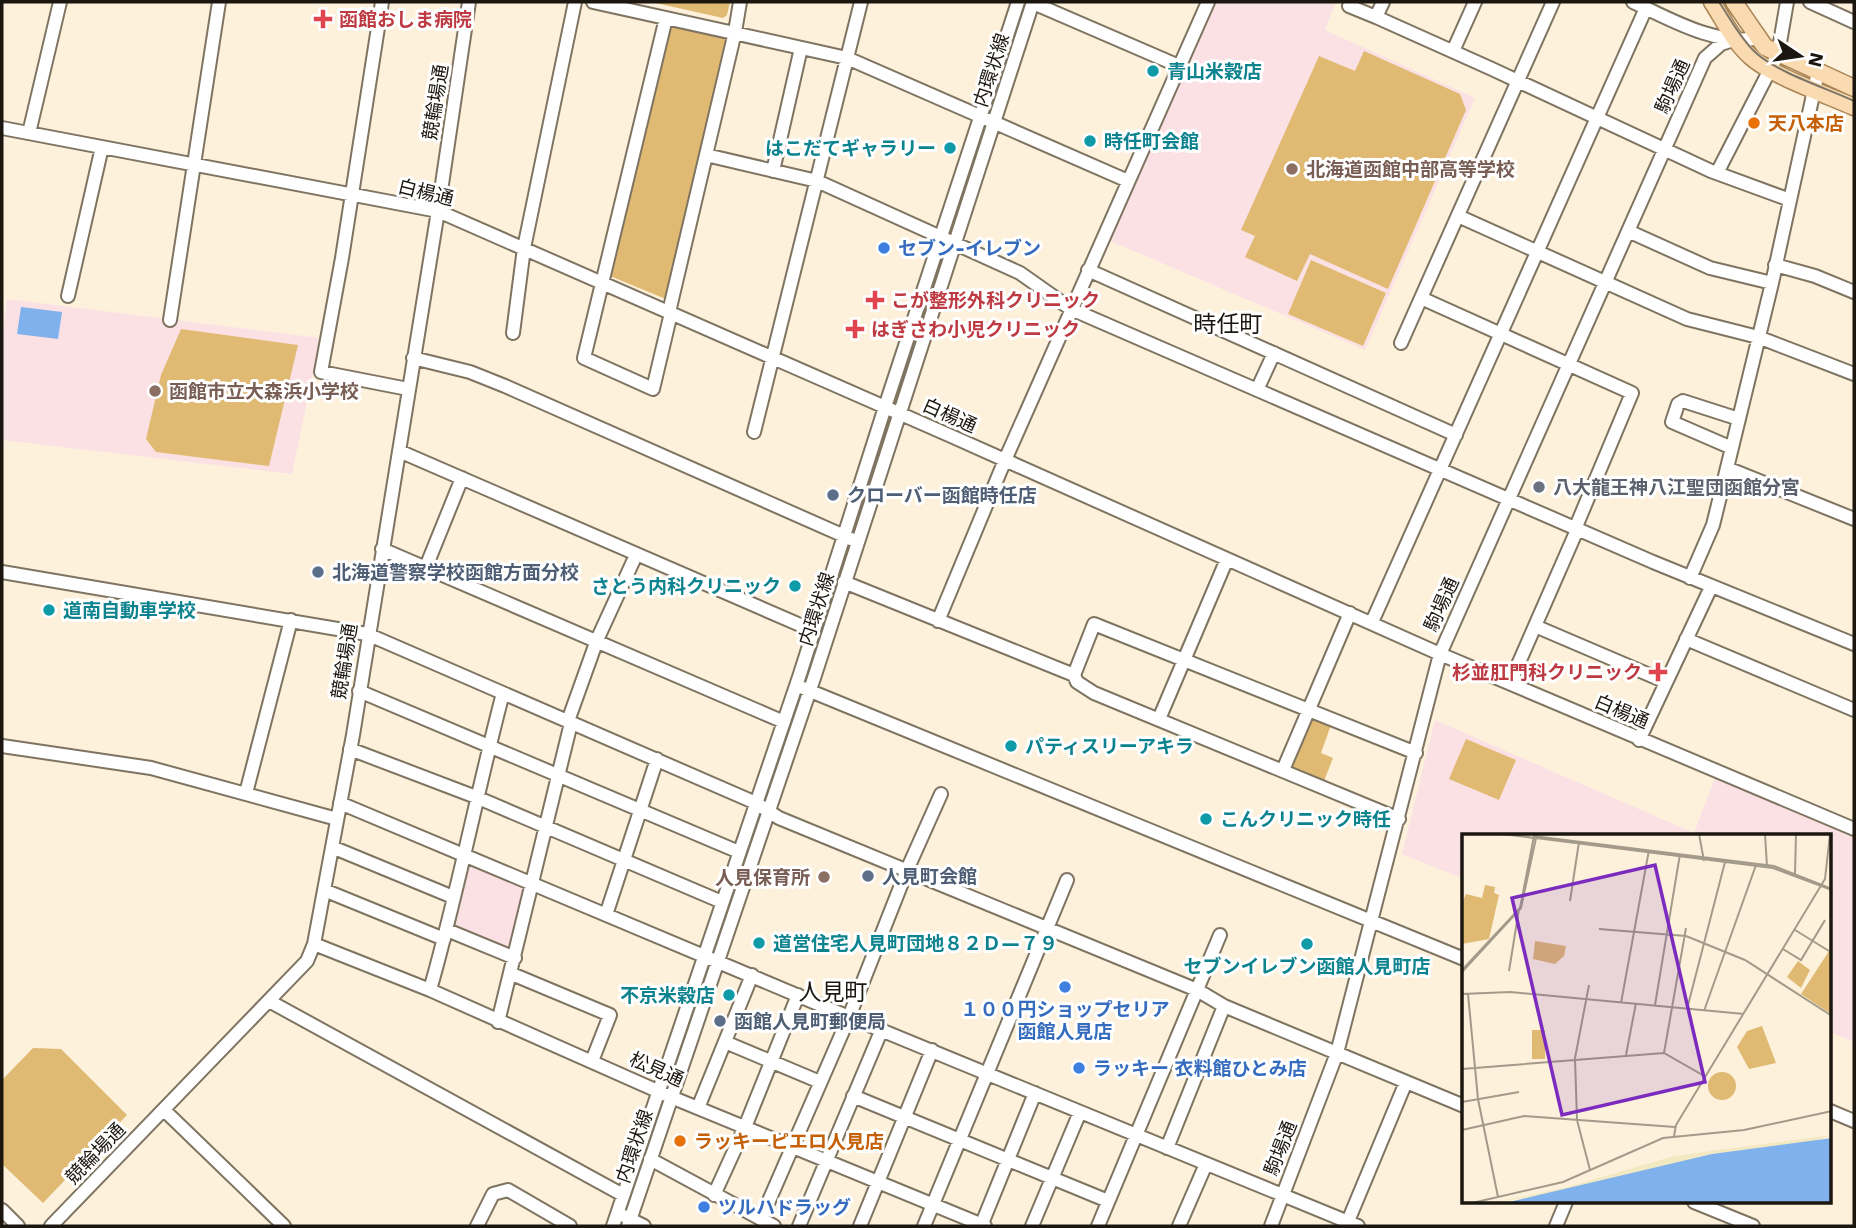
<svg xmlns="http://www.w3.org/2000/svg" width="1856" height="1228" viewBox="0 0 1856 1228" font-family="'Work Sans','Noto Sans JP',sans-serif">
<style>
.education{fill:#fbe1e4}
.green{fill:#e0ba73}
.water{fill:#7fb1ec}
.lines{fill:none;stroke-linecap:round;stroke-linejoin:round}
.minor-casing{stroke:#7e7461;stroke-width:16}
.major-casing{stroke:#a98656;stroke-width:19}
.minor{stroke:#fff;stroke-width:12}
.major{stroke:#fadab0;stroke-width:16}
.tram{stroke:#7c7467;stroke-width:2}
.health-dot{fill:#e0444e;stroke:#fff;stroke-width:2.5}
.culture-dot{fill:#0f9aa8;stroke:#fff;stroke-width:2.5}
.food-dot{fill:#e8710a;stroke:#fff;stroke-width:2.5}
.education-dot{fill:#8d6e63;stroke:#fff;stroke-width:2.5}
.shop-dot{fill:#3f7fe0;stroke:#fff;stroke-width:2.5}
.worship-dot{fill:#6b7280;stroke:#fff;stroke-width:2.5}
.service-dot{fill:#5c6f8a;stroke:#fff;stroke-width:2.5}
.labels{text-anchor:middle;stroke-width:6;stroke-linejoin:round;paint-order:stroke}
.health-label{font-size:19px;font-weight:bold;fill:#be3a42;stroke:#fff;text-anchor:start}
.street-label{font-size:19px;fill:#1b1710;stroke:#fff}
.culture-label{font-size:19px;font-weight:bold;fill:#0d838f;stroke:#fff;text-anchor:start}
.food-label{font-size:19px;font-weight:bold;fill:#c56008;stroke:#fff;text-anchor:start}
.education-label{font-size:19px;font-weight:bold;fill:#785e54;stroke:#fff;text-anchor:start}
.shop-label{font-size:19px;font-weight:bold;fill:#366cbe;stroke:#fff;text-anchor:start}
.worship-label{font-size:19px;font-weight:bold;fill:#5b616d;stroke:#fff;text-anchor:start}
.service-label{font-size:19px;font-weight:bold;fill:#4e5e75;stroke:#fff;text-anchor:start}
.quarter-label{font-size:23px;fill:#1b1710;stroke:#fff}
.inset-road{fill:none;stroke:#a39a8a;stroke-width:2}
.view{fill:#7b2cbf;fill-opacity:0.15;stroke:#7b2cbf;stroke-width:3.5}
.inset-edge{fill:none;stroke:#1b1710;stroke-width:3.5}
</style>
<rect width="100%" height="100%" fill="#fdf1dc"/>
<!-- education -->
<path class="education" d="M1215 2H1336L1325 30 1475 98 1365 350 1108 240Z
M7 299 320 338 292 474 2 440V341Z
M1435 720 1694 833 1716 775 1854 833V1042L1830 1032V836H1464V879L1402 854Z
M468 862 527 886 511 952 453 927Z"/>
<!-- green -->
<path class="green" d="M651 2H730L727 15 723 18Z
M670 26 729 39 668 300 610 276Z
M1364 51 1460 94 1466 110 1388 289 1310 254 1297 281 1245 257 1255 236 1241 230 1319 56 1355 71Z
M1311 260 1386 293 1363 346 1288 314Z
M181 329 298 345 269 466 156 452 146 439 161 375Z
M1308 716 1331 725 1321 753 1333 758 1324 781 1290 767Z
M1466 739 1516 760 1499 800 1449 779Z
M33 1048 61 1049 127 1115 43 1203 2 1164V1080Z"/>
<!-- water -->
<path class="water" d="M21 307 62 312 58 339 17 334Z"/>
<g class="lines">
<defs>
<path id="minor" d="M382 2 342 258 321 372 408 389
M593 2 847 58 1128 181
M1383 2 1376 17 1492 69 1711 171 1790 200
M1553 2 1421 298 1632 393 1575 529
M1633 2C1670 19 1715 46 1758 38
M1810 2 1854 22
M1033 3 1179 66
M1349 6 1376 17
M666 18 584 358 653 389 671 313
M1453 51 1475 2
M2 128 438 211 951 436 1440 654 1854 829
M29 133 60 2
M706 155 817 181 1020 273 1071 309 1653 562 1854 644
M773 171 801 48
M1717 173 1778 54 1787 2
M1458 216 1687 319 1758 337 1854 374
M1628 231 1710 268 1772 283
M1775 265 1815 276 1854 292
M1088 270 1456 435
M68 296 102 147
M669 312 735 32 740 2
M170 320 219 2
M513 333 524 248 575 2
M1401 343 1421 298
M413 358 470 372 505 386 851 539
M1257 390 1274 353
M754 432 861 2
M1732 448 1672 422 1678 404 1683 401 1739 419
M399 451 814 631
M1727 468 1854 519
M382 549 784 722
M426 567 462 478
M2 572 367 634 756 803 779 818 1197 990 1224 1006 1464 1106
M1690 578 1713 525 1727 468 1772 283 1818 72
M844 582 1074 675 1077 682 1094 693 1399 819
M938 621 1005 460 1208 2
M1372 622 1646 8
M1535 626 1666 682
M1686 639 1854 710
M1074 675 1094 624 1416 753
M1510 683 1577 530
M803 688 1464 959
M359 691 739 852
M1159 719 1227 559
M568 721 597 640 636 555
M1639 740 1711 587
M2 746 151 768 337 819
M350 749 476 797 722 902
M1283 770 1350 613
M246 793 291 620
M340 803 849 1017 1358 1226
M332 847 453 897
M324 890 444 939
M606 915 657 759
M447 930 515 958
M314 944 430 990 671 1097 985 1226
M512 974 610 1015 592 1061
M430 990C458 892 477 792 503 693
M269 1001 623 1195
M498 1022 571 723
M725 1042 820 1082
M853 1096 1108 1201
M698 1108 752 975
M164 1110 284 1226
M1830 1111 1854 1121
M1167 1148 1224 1006
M650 1159 774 1226
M714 1195 745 1127 798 995
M1694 1202 1753 1226
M2 1210 18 1226
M624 1216 644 1226
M761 1219 849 1017 907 870 941 794
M51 1226 307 961 314 944 353 735 438 211 469 2
M477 1226 493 1194 508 1190 570 1226
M613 1226 800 674 885 407 1018 2
M628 1226 814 678 1033 2
M799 1226 882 1029
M860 1226 932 1050
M924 1226 1067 880
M981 1226 1035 1093
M1032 1226 1080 1112
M1098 1226 1220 935
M1179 1226 1206 1164
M1271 1226 1337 1053 1440 654 1705 58 1721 44 1736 39
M1346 1226 1406 1082
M1556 1226 1566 1202"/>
<path id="major" d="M1712 2C1723 19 1734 42 1750 56 1770 75 1827 95 1854 107
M1734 2 1765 47 1854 88"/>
</defs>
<!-- minor casing -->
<use href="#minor" class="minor-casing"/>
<!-- major casing -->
<use href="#major" class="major-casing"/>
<!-- minor -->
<use href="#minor" class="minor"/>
<!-- major -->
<use href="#major" class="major"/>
<!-- tram -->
<path class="tram" d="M1719 2C1730 18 1740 38 1755 52 1776 72 1826 88 1854 101"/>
</g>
<!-- markers -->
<g class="health-dot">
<path d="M319.5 8.5h7v7h7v7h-7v7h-7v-7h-7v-7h7z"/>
<path d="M871.5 289.5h7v7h7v7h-7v7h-7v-7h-7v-7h7z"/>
<path d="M851.5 318.5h7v7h7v7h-7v7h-7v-7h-7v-7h7z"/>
<path d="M1654.5 661.5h7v7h7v7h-7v7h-7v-7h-7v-7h7z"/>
</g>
<g class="culture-dot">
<circle cx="1153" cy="71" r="7"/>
<circle cx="1090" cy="141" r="7"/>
<circle cx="950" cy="148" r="7"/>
<circle cx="795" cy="586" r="7"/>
<circle cx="49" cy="610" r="7"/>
<circle cx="1011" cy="746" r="7"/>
<circle cx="1206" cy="819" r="7"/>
<circle cx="759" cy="943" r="7"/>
<circle cx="1307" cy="944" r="7"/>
<circle cx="729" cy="995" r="7"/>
</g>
<g class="food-dot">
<circle cx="1754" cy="123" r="7"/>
<circle cx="680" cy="1141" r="7"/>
</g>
<g class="education-dot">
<circle cx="1292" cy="169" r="7"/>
<circle cx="155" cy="391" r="7"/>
<circle cx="824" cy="877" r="7"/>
</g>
<g class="shop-dot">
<circle cx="884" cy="248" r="7"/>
<circle cx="1065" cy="987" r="7"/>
<circle cx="1079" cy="1068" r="7"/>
<circle cx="704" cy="1207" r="7"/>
</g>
<circle class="worship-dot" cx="1539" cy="487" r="7"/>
<g class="service-dot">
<circle cx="833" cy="495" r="7"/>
<circle cx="318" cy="572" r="7"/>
<circle cx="868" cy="876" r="7"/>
<circle cx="720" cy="1021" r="7"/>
</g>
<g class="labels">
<!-- health labels -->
<g class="health-label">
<text x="339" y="26">函館おしま病院</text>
<text x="891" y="307">こが整形外科クリニック</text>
<text x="871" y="336">はぎさわ小児クリニック</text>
<text x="1642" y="679" text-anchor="end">杉並肛門科クリニック</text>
</g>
<!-- street labels -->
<g class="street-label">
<text transform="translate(991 70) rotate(-72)" y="7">内環状線</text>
<text transform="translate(1672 86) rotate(-66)" y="7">駒場通</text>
<text transform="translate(435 102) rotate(-81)" y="7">競輪場通</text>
<text transform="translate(426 192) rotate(14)" y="7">白楊通</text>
<text transform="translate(950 415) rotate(24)" y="7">白楊通</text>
<text transform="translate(1441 604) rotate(-66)" y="7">駒場通</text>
<text transform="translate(816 609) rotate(-72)" y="7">内環状線</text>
<text transform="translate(344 661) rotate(-81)" y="7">競輪場通</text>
<text transform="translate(1622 711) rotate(23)" y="7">白楊通</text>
<text transform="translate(657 1069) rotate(24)" y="7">松見通</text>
<text transform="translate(634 1146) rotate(-71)" y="7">内環状線</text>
<text transform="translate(1280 1148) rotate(-69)" y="7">駒場通</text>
<text transform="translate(95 1153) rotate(-46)" y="7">競輪場通</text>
</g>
<!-- culture labels -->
<g class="culture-label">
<text x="1167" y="78">青山米穀店</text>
<text x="1104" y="148">時任町会館</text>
<text x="936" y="155" text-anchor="end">はこだてギャラリー</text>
<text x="781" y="593" text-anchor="end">さとう内科クリニック</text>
<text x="63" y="617">道南自動車学校</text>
<text x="1025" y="753">パティスリーアキラ</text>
<text x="1220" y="826">こんクリニック時任</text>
<text x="773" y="950">道営住宅人見町団地８２Ｄ―７９</text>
<text x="1307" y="973" text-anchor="middle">セブンイレブン函館人見町店</text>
<text x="715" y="1002" text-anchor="end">不京米穀店</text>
</g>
<!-- food labels -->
<g class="food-label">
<text x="1768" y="130">天八本店</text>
<text x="694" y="1148">ラッキーピエロ人見店</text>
</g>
<!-- education labels -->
<g class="education-label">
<text x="1306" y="176">北海道函館中部高等学校</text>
<text x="169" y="398">函館市立大森浜小学校</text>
<text x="810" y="884" text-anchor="end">人見保育所</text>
</g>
<!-- shop labels -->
<g class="shop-label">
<text x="898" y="255">セブン-イレブン</text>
<text x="1065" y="1016" text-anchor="middle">１００円ショップセリア<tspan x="1065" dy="22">函館人見店</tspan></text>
<text x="1093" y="1075">ラッキー 衣料館ひとみ店</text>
<text x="718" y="1214">ツルハドラッグ</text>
</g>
<!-- worship labels -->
<g class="worship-label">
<text x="1553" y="494">八大龍王神八江聖団函館分宮</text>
</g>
<!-- service labels -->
<g class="service-label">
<text x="847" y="502">クローバー函館時任店</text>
<text x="332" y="579">北海道警察学校函館方面分校</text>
<text x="882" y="883">人見町会館</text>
<text x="734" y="1028">函館人見町郵便局</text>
</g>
<!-- quarter labels -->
<g class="quarter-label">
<text x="1228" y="332">時任町</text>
<text x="833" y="1000">人見町</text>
</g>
</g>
<!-- overview -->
<g transform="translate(1462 834)">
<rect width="369" height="369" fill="#fdf1dc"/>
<path d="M23 51 33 53 32 59 37 61 27 105 0 110V69L4 60 20 64ZM73 107 104 112 102 122 93 130 71 125ZM369 114V180L339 160ZM336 127 348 136 339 154 325 143ZM300 192 314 229 287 235 275 213 285 197ZM70 196H83V225H70ZM246 252a14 14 0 1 1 28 0a14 14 0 1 1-28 0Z" fill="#e0ba73"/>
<path d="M369 301 354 307 250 320 106 357 29 369 102 354 212 322Z" fill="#f2e9c3"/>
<path d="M370 304 369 369H43L250 320Z" fill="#7fb1ec"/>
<path class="inset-road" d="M41 0 73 4M237 0 242 27M303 0 305 33M333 40 334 0M108 67 117 8M137 95 224 102 283 126 370 182M333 96 367 117M321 115 339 126 363 86M0 136 58 74 72 2 312 32 370 55M47 137 57 75M0 138 59 74 74 4 311 34 370 56M127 151 113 224 115 286 128 336M0 160 48 158 282 180M6 160 16 265 36 363M159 169 187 16M193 171 218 20M225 175 263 28M242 177 294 31M202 219 224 94M164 221 174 169M0 235 202 219 244 243M0 268 57 258M0 296 62 282 213 293M212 302 214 291 363 45 368 0M10 369 101 348 201 304 282 296 370 277"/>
<path class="view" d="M193 31 243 248 100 281 50 64Z"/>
<rect width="369" height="369" class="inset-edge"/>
</g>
<!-- border -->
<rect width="1856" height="1228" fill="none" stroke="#1b1710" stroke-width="7"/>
<!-- north arrow -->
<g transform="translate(1800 56) rotate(103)" stroke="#ffffff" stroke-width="5" paint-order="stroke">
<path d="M0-5L12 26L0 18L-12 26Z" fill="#1b1710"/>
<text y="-10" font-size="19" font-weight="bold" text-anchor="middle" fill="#1b1710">N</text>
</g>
</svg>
